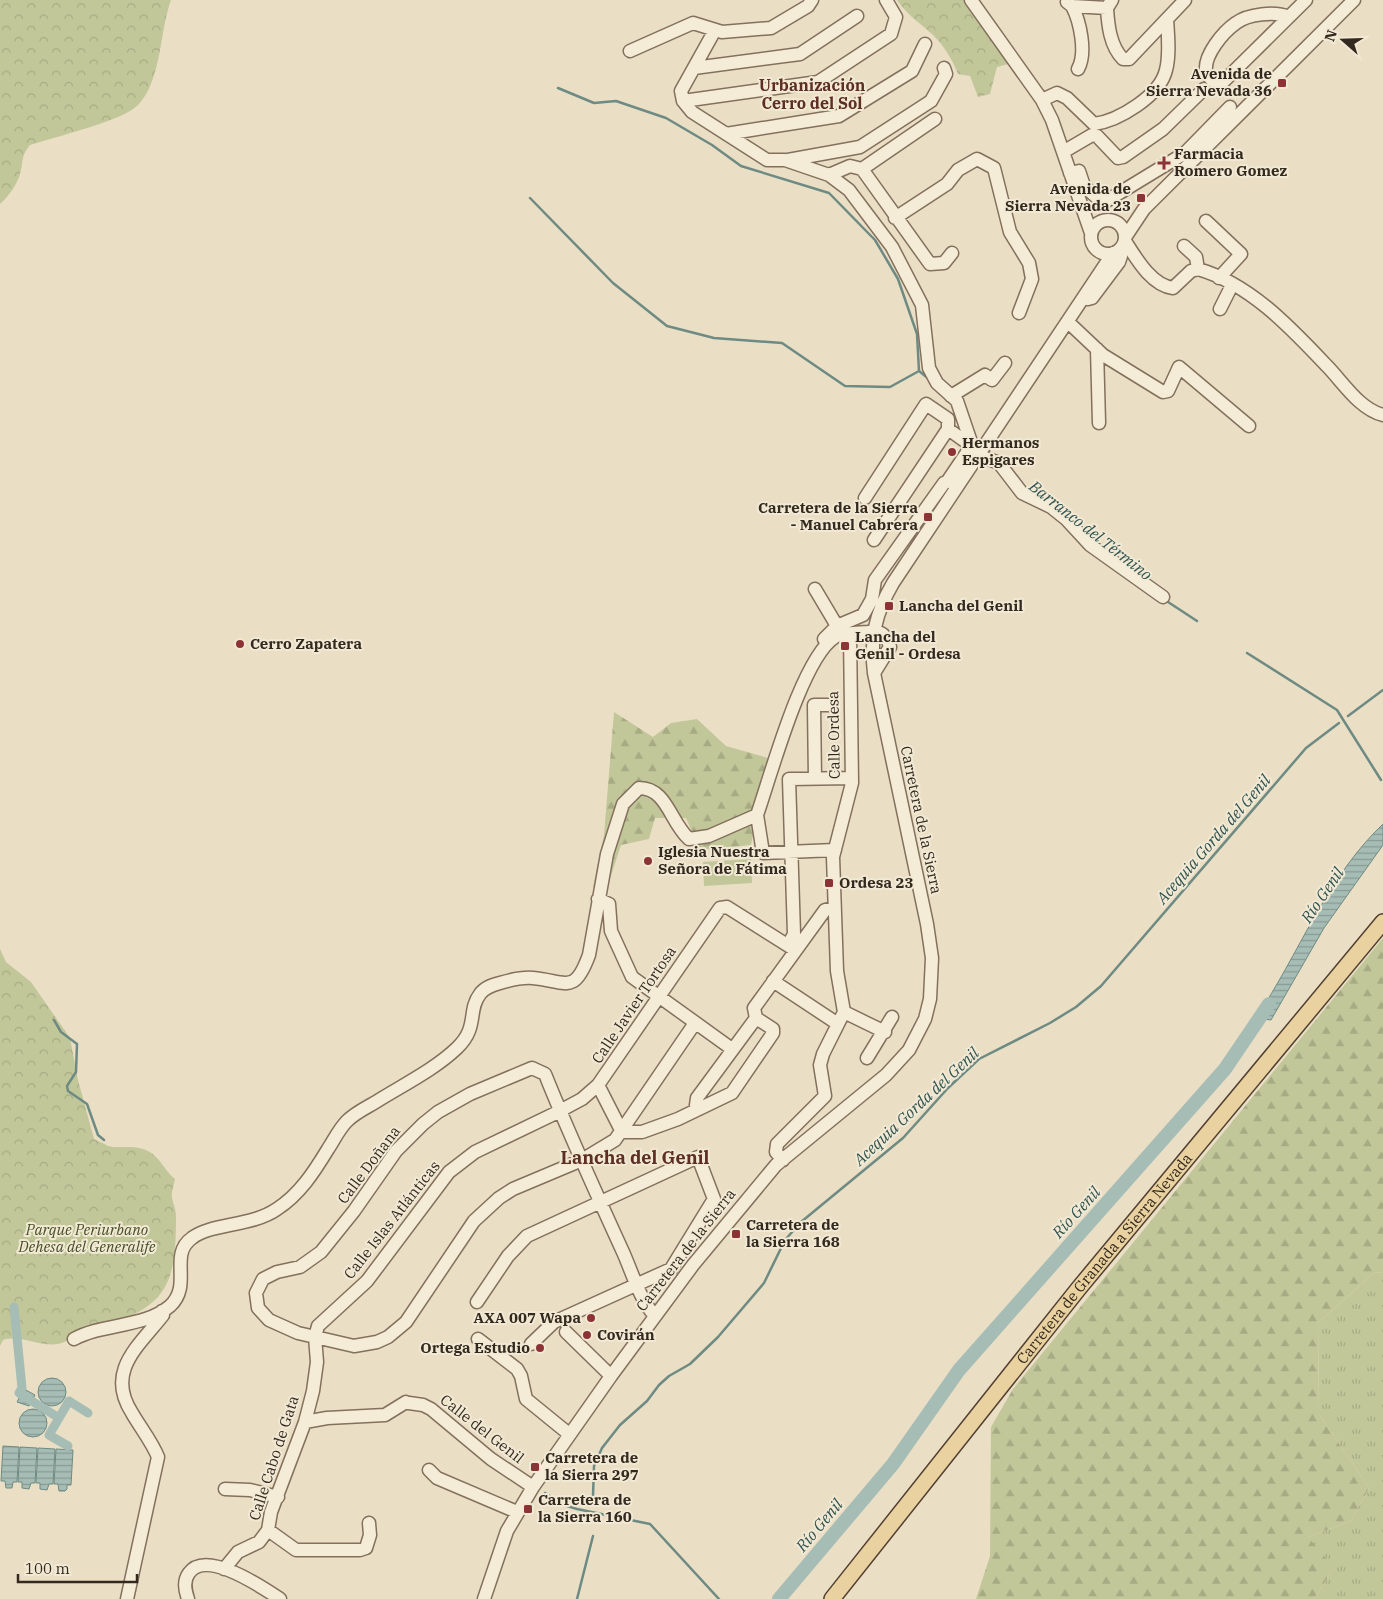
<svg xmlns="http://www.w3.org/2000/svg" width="1383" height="1599" viewBox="0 0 1383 1599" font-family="'IBM Plex Serif',serif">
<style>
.grass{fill:url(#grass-tufts)}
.forest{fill:url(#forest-firs)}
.park{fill:url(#park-crowns)}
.pitch{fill:#c2c79a}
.water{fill:url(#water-rules);stroke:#6e8b83}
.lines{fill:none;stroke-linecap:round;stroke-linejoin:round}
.stream{stroke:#6e8b83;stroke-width:2.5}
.canal{stroke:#a6bdb6;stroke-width:9}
.river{stroke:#a6bdb6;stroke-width:14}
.minor-casing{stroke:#83705d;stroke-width:15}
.major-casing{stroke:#513f31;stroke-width:18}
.minor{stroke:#f5ecd7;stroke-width:12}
.major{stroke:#e9d2a0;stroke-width:15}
.poi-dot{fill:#8c3335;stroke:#f2e9d4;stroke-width:2}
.labels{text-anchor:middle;stroke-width:4;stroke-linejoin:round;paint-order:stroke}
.poi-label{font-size:15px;font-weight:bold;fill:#34291f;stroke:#f2e9d4;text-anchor:start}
.street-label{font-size:15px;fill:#34291f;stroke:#f2e9d4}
.park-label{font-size:15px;font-style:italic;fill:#454f28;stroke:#f2e9d4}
.neighbourhood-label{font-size:16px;font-weight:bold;fill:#5d2e23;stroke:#f2e9d4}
.water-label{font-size:16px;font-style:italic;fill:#305350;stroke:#f2e9d4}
.quarter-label{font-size:18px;font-weight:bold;fill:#5d2e23;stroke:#f2e9d4}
</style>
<defs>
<pattern id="grass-tufts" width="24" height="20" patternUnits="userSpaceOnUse" patternTransform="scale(1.25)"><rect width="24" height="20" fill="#c2c79a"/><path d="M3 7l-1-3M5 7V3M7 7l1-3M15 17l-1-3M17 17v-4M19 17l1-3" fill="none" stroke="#a7ab84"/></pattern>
<pattern id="forest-firs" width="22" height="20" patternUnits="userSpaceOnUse" patternTransform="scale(1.25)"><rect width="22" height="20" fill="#c2c79a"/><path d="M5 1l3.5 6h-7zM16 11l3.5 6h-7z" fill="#a7ab84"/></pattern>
<pattern id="park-crowns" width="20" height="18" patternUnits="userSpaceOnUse" patternTransform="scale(1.25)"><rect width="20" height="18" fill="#c2c79a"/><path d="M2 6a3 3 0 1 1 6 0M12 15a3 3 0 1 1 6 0" fill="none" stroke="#a7ab84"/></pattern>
<pattern id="water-rules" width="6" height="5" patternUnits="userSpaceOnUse" patternTransform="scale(1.25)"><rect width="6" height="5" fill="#a6bdb6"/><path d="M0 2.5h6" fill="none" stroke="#889a93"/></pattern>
</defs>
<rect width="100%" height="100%" fill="#eadec5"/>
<!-- grass -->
<path class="grass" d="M1375 1272 1383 1273V1599H1314L1331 1572 1308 1537 1351 1521 1369 1488 1319 1414 1318 1323Z"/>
<!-- forest -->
<path class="forest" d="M614 712 653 737 671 723 697 719 726 746 768 758 751 845 700 850 686 818H655L649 839 621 845 608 885 593 887 604 835Z
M1383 938V1273L1375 1272 1318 1323 1319 1414 1369 1488 1351 1521 1308 1537 1325 1557 1331 1572 1314 1599H976L990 1556 991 1427 1013 1389Z"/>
<!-- park -->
<path class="park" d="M0 0H171C161 28 162 59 150 86 148 92 142 101 138 105 123 121 54 137 30 145 20 158 24 160 20 174 17 185 8 197 0 204Z
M897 0H967L1012 63 997 67 990 94 978 97 970 76 958 74C952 59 945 47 933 35 920 23 907 15 897 0Z
M0 949 6 962 31 982 70 1038 78 1080 94 1139C99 1141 104 1144 108 1146 121 1149 134 1144 148 1151 160 1157 164 1170 175 1179 174 1185 171 1192 172 1197 173 1204 176 1209 176 1216 176 1284 168 1307 100 1327 94 1329 87 1330 81 1332 74 1335 66 1343 58 1344 39 1347 21 1334 3 1340L0 1346Z"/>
<!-- pitch -->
<path class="pitch" d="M751 859 752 883 704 886 703 862Z"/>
<!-- water -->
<path class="water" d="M1383 824V845L1324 928 1271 1020 1256 1018C1299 954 1326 878 1383 824Z
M38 1392a14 14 0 1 1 28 0a14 14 0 1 1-28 0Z
M24 1389 35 1395 29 1406 17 1402Z
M19 1423a14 14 0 1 1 28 0a14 14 0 1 1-28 0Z
M3 1446 19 1447 17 1482H13L12 1488H6L5 1481H1Z
M20 1447 37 1448 35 1483H31L29 1489 22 1488V1482H18Z
M38 1448 55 1449 53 1484H49L47 1490 40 1489V1483H36Z
M56 1449 73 1450 71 1485H67V1489L65 1491H59L58 1484H54Z"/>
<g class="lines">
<!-- stream -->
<path class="stream" d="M558 88 594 103 616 101 666 118 712 145 741 166 829 193 875 240 898 279 917 334 919 371 929 379
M530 198 613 283 667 326 714 338 782 343 845 386 890 387 919 371
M1165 600 1197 621
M1247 653 1337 710 1381 780
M1348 716 1383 690
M54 1020 61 1032 77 1044 76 1072 67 1086 68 1091 87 1104 98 1135 104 1140
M545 1493 564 1505 577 1509 650 1524 719 1599
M593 1496 594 1466 602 1448 620 1425 647 1401 659 1385 669 1376 690 1364 718 1337 764 1283 785 1240 801 1222 903 1138 948 1088 979 1059 1050 1023 1076 1007 1101 986 1306 748 1339 723
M577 1599 593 1536"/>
<!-- canal -->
<path class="canal" d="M14 1307 22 1388 19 1393 59 1418
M68 1446 49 1435 69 1401 88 1413"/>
<!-- river -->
<path class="river" d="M779 1599 893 1464 959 1370 1225 1069 1269 1004"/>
<defs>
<path id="minor" d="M971 0 1042 100 1052 120 1091 233
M1067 2 1072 6 1107 8 1112 0
M1072 6C1080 21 1087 53 1078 69
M1107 8C1108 25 1110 46 1123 59H1129L1167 19
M1289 17C1275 11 1248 14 1236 23 1223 32 1204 55 1206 71 1207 76 1212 80 1216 84H1221L1306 0
M715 30 681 91 683 101 692 112 767 160H785L829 175 849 190 892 247 922 305 929 368 937 383 957 401 972 445
M630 51 693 23 722 32 771 28 808 6 812 0
M694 68 800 54 857 16
M1042 100 1057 93 1067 98 1094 124C1118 121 1160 96 1166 70 1170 55 1168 35 1167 19L1185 0
M683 101 818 82 891 34 896 17 886 0
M726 134 839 116 912 71 925 44
M1063 152 1092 135 1097 136 1118 158 1123 157 1163 129 1204 89
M788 160 860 147 931 101 946 74 944 68
M862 169 935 119
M1070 173 1079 171 1084 186 1103 203 1185 153 1230 107
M829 175 850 166 862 169 930 264 944 263 952 253
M895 218 947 184 958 170 977 159 994 168 1010 232 1029 263 1032 279 1019 313
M1091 237a17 17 0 1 1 34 0a17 17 0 1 1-34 0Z
M1206 221 1241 254 1219 278
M1126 236 1144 209 1354 0
M1125 241C1136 258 1151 285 1173 288L1191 271 1198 269C1250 284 1290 327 1326 365 1343 382 1359 409 1383 415
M1184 246 1196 257 1198 269
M1088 299 1092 298 1119 262 1121 256 1119 251
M1220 309 1232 285
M1068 322 1103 355 1163 392 1168 391 1179 367 1249 426
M1097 349 1099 423
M951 396 985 375 992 380 1005 363
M978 455 999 463 1022 493 1051 507 1066 519 1090 545 1163 597
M947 482 972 445
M865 498 926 404 948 419V429L973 447
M874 540 948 429
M815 589 837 626
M824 639 837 626 863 615 872 599 875 580 944 483
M815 779 814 705H830
M757 815 763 853 835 850
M598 899 609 904 611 931 632 977 732 1049
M788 945 794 934 789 779 852 778
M773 981 838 1024
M844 1012 885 1032
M867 1058 892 1017
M598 1085 622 1132
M699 1109 696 1105 697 1098 756 1018 754 1008 825 910 834 908
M622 1132H642L678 1119 732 1093 773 1033V1029L756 1018
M783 1160 776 1152 777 1144 825 1096 820 1065 823 1054 844 1012 837 971 833 857 852 783 850 635
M477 1302 508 1256 527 1236 698 1157 714 1199 671 1269 554 1322 531 1344
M655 1316C640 1300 632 1272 623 1252 596 1193 569 1134 545 1074L532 1068 470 1094 438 1112 423 1124 396 1151 354 1211 321 1252 300 1267 277 1272 263 1279 256 1293 258 1308 269 1320 298 1333 354 1346 377 1342 388 1337 406 1322 474 1221 499 1198 513 1189 582 1160 615 1140 695 1023
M566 1332 611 1376
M74 1339C103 1323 144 1328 170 1306 193 1285 168 1255 192 1238 211 1223 251 1227 277 1209 300 1194 314 1172 328 1149 334 1140 339 1129 347 1121 356 1112 368 1107 379 1100 405 1084 435 1069 457 1048 479 1027 467 1011 480 994 485 987 493 985 500 983 510 980 522 977 533 978 566 981 574 996 589 955L607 854 623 804 639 788C667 788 670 822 689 839L709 836 757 815C771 775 802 658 835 637 843 632 859 633 868 632 881 630 887 635 890 647L874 673
M478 1339 517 1369 521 1376 526 1399 569 1434
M409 1403 423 1405 431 1409 491 1459 533 1487
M305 1422 327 1418 385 1415 406 1402
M429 1470 437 1478 517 1512
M225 1489 250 1490 278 1497
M268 1530 296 1550H360L366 1548 370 1535 369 1523
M224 1569 238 1552 259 1542 268 1530 271 1512 305 1422 313 1391 317 1362 315 1337 318 1326 367 1281 449 1172 475 1152 556 1113 582 1099 598 1085 720 908 727 907 795 950
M127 1599 158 1457C152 1442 140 1427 132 1413 105 1371 139 1346 163 1315L162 1311
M188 1599C185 1590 183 1581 189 1573 206 1549 262 1587 280 1599
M484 1599 507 1531 533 1487 611 1376 693 1265 776 1165 886 1075 909 1050 925 1019 930 999 932 958 927 924 874 673C870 638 875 614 893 583L1113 253"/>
<g id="major">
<path id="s1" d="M832 1599 1079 1288 1383 922"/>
</g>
</defs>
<!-- minor casing -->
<use href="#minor" class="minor-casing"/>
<!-- major casing -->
<use href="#major" class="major-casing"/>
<!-- minor -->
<use href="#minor" class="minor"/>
<!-- major -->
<use href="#major" class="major"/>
</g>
<!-- markers -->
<g class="poi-dot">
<rect x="1277" y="78" width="10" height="10" rx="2.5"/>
<path d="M1161.5 155.5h5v5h5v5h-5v5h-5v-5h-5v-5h5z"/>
<rect x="1136" y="193" width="10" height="10" rx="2.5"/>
<circle cx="952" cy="452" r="5"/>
<rect x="923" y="512" width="10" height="10" rx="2.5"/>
<rect x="884" y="601" width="10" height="10" rx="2.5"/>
<circle cx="240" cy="644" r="5"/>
<rect x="840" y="641" width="10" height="10" rx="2.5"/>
<circle cx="648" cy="861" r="5"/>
<rect x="824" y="878" width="10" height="10" rx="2.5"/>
<rect x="731" y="1229" width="10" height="10" rx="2.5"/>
<circle cx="591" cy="1318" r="5"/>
<circle cx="587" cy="1335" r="5"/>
<circle cx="540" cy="1348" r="5"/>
<rect x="530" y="1462" width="10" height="10" rx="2.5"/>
<rect x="523" y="1504" width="10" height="10" rx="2.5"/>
</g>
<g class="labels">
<!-- poi labels -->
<g class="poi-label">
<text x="1272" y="79" text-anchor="end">Avenida de<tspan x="1272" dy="17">Sierra Nevada 36</tspan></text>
<text x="1174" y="159">Farmacia<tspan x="1174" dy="17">Romero Gomez</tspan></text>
<text x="1131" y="194" text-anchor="end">Avenida de<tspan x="1131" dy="17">Sierra Nevada 23</tspan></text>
<text x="962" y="448">Hermanos<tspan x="962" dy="17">Espigares</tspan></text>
<text x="918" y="513" text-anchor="end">Carretera de la Sierra<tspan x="918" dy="17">- Manuel Cabrera</tspan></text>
<text x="899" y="611">Lancha del Genil</text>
<text x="855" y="642">Lancha del<tspan x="855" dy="17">Genil - Ordesa</tspan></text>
<text x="250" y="649">Cerro Zapatera</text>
<text x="658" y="857">Iglesia Nuestra<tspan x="658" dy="17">Señora de Fátima</tspan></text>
<text x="839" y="888">Ordesa 23</text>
<text x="746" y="1230">Carretera de<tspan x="746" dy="17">la Sierra 168</tspan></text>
<text x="581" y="1323" text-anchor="end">AXA 007 Wapa</text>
<text x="597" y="1340">Covirán</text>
<text x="530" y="1353" text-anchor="end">Ortega Estudio</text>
<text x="545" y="1463">Carretera de<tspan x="545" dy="17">la Sierra 297</tspan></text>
<text x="538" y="1505">Carretera de<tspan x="538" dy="17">la Sierra 160</tspan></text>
</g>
<!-- street labels -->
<g class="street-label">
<text transform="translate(834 735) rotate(-91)" y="5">Calle Ordesa</text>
<text transform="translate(921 820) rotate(78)" y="5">Carretera de la Sierra</text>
<text transform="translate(634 1005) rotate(-56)" y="5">Calle Javier Tortosa</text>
<text transform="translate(369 1165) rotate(-53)" y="5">Calle Doñana</text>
<text transform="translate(392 1220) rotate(-52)" y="5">Calle Islas Atlánticas</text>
<text transform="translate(686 1250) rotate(-52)" y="5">Carretera de la Sierra</text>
<text dy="5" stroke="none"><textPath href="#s1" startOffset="436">Carretera de Granada a Sierra Nevada</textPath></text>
<text transform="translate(482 1429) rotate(38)" y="5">Calle del Genil</text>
<text transform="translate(274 1458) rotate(-72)" y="5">Calle Cabo de Gata</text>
</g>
<!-- park labels -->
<g class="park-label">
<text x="87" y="1235">Parque Periurbano<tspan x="87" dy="17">Dehesa del Generalife</tspan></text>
</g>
<!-- neighbourhood labels -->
<g class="neighbourhood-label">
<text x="812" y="91">Urbanización<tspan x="812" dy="18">Cerro del Sol</tspan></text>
</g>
<!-- water labels -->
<g class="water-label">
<text transform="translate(1091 530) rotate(38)" y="6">Barranco del Término</text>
<text transform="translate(1213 839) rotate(-49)" y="6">Acequia Gorda del Genil</text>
<text transform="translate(1322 895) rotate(-56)" y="6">Río Genil</text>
<text transform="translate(916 1106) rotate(-43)" y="6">Acequia Gorda del Genil</text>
<text transform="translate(1076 1212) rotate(-48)" y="6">Río Genil</text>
<text transform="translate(819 1525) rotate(-50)" y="6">Río Genil</text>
</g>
<!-- quarter labels -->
<g class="quarter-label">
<text x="635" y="1164">Lancha del Genil</text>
</g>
</g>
<!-- north arrow -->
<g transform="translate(1343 40) rotate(290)" stroke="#f2e9d4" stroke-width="4" paint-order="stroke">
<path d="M0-4L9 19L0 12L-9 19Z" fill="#34291f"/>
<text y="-8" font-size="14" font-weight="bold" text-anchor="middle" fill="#34291f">N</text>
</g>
<!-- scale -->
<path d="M18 1574v8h119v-8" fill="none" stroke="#34291f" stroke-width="2.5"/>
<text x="25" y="1574" font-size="15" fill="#34291f" stroke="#f2e9d4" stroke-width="4" paint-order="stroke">100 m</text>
</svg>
